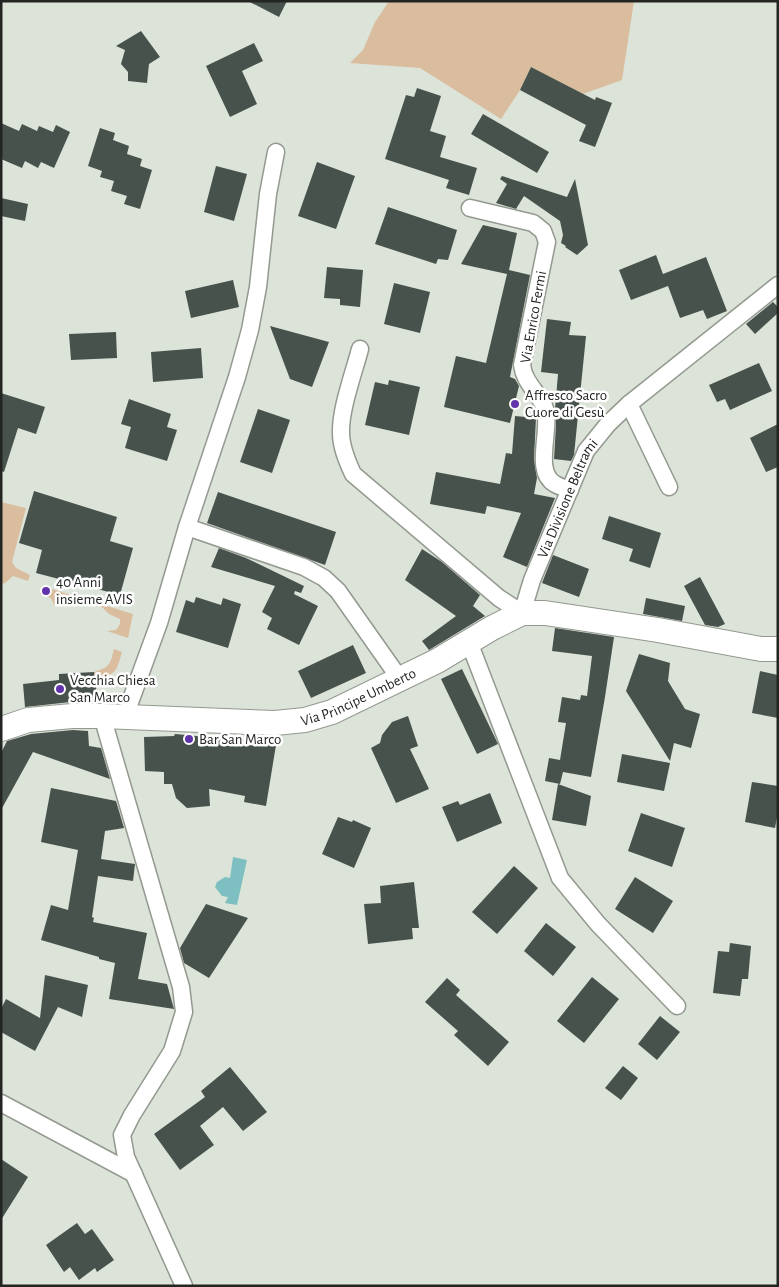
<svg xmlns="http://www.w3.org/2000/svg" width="779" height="1287" viewBox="0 0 779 1287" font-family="'Alegreya Sans',sans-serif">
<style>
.green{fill:#dabd9e}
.water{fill:#7ec0c1}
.building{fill:#48524d}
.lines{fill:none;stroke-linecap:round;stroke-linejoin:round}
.street-casing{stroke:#93998f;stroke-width:19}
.secondary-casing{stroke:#93998f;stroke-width:26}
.street{stroke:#fff;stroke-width:16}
.secondary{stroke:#fff;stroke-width:24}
.poi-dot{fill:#6134ac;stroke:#fff;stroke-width:2}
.labels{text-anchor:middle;stroke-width:5;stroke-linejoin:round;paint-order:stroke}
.street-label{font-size:15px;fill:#222521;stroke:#fff}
.poi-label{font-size:15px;fill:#222521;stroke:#fff;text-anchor:start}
</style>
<rect width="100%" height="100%" fill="#dce3d8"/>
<!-- green -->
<path class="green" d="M389 1H634L622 80 583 94 531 67 520 90 501 119 420 68 350 63 363 50 375 22Z
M1 502 26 508 12 562 16 568 30 575 28 581 13 576 5 583 1 584Z
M42 586 133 614 128 638 107 631 116 630 120 624V619L109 614 102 607 68 597 64 602 54 605 51 598 40 594Z
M114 649 122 652C116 672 117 675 95 677L94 672C110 667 110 665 114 649Z"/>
<!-- water -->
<path class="water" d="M233 857 247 860 237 905 225 903 228 897 222 896 215 887 217 882 225 877 230 878Z"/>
<!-- building -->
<path class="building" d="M248 1H287L279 17Z
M141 31 160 57 149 64 147 83 128 81V72L121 64 125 50 116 46Z
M254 43 263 61 242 71 257 104 230 117 206 66Z
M531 67 595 100 596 97 612 103 595 147 579 141 586 125 520 90Z
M417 88 441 96 430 131 446 136 440 157 477 168 469 195 446 188 449 180 385 159 406 95 414 97Z
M483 114 549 152 537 173 471 134Z
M1 123 19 131 22 124 37 131 39 126 53 132 56 125 70 132 54 168 41 162 38 168 25 161 22 168 1 159Z
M100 128 115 133 113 140 129 146 127 154 142 159 140 166 152 170 140 209 124 204 127 196 111 191 114 181 100 177 102 171 88 166Z
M317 162 355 176 336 229 298 216Z
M216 166 247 174 234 221 204 212Z
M502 176 567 197 575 179 588 245 577 255 565 247 566 246 561 243 563 235 560 221 524 196 516 209 496 203 507 184 500 179Z
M1 198 28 204 25 221 1 216Z
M388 207 457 230 448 260 438 259 436 264 375 244Z
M483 225 517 233 509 270 530 275 510 377 515 379 519 386 510 423 444 407 456 356 486 363 507 274 461 264Z
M656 255 663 274 706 257 727 311 707 319 703 310 680 318 668 286 631 300 619 270Z
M327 267 363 270 360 307 340 305V299L324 298Z
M233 280 239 307 191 318 185 291Z
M394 283 430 292 420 333 384 324Z
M773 302 778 307V313L755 334 746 324Z
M547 319 571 322 569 335 586 336 574 455 571 461 554 459 556 425 555 409 558 374 541 372Z
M270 326 329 342 312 387 290 379Z
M116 332 117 358 71 360 69 334Z
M201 348 203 378 153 382 151 352Z
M759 363 772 391 730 410 725 399 717 402 709 385Z
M389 380 420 387 409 435 365 425 375 382 388 385Z
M1 393 45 407 36 434 18 428 4 472 1 471Z
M129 399 171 414 167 427 177 430 167 461 125 448 131 427 121 424Z
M258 409 290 420 272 473 240 462Z
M515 416 536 418 534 459 537 478 534 494 555 498 527 567 503 557 521 513 487 506 485 514 430 504 436 472 500 484 506 453 512 454Z
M778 424V467L766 472 750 438Z
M34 491 117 517 110 541 133 548 120 595 36 573 42 550 19 543Z
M218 492 336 532 325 565 207 523Z
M609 516 661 533 650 568 629 561 633 549 602 539Z
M219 548 246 558 304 586 301 593 295 591 294 594 318 606 299 645 267 629 272 618 262 612 275 586 211 567Z
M422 549 442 562 480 595 473 606 485 616 429 650 422 641 456 616 405 580Z
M553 555 589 569 579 597 542 583Z
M700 577 725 624 718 627 705 625 684 586Z
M196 597 221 605 223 598 241 604 228 648 176 632 186 600 194 603Z
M646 598 685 606 682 621 643 614Z
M555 628 614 637 605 697 591 777 563 772 560 784 545 781 549 758 560 760 566 723 558 722 562 697 580 700 581 695 587 696 592 656 552 651Z
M353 645 366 673 311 698 298 671Z
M639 654 670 663 668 681 685 709 700 714 691 748 674 743 670 761 626 691Z
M462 669 498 744 477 754 441 679Z
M760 671 778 675V718L752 713Z
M94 672 98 702H71L25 707 23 684 59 680V674Z
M408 716 418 746 410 749 429 789 396 803 371 748 380 743 382 735 392 722Z
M73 730 88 731 89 746 101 748 110 779 33 752 1 810V753L7 741 31 734Z
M175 734 238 740V738L276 745 266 806 244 802 245 796 209 789 210 806 187 808 176 798 172 784H164V772L145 771 144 737 174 736Z
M622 754 670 763 664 791 617 782Z
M752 782 778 786V812L775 828 745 822Z
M558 784 591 796 586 826 552 820Z
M51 788 116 801 124 828 105 831 101 859 135 864 133 881 98 876 92 917 94 918 93 922 147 933 138 979 167 984 174 1009 109 999 115 963 99 959V957L41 940 51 905 68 910 78 850 41 842Z
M490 793 502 823 457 842 442 807 458 801 460 805Z
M641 813 685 828 672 867 628 851Z
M338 817 352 822 353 820 371 828 354 868 322 854Z
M514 866 538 888 497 934 472 912Z
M635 877 673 901 653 933 615 909Z
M414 882 419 928H412L413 939 368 944 364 904 381 903 380 886Z
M206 904 248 918 209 978 184 963 180 948Z
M546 923 576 947 553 976 524 951Z
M730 943 751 946 748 979H742L740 996 713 993 718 951 729 952Z
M45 975 88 985 82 1017 58 1007 35 1051 1 1032V1009L6 999 40 1018Z
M592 977 619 999 584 1043 557 1021Z
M447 978 460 990 456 995 509 1042 488 1066 454 1035 458 1031 425 1002Z
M660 1016 680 1032 657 1060 638 1044Z
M623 1066 638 1078 621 1100 605 1088Z
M230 1067 267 1112 243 1131 223 1107 200 1126 214 1145 180 1170 154 1134 205 1097 201 1091Z
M1 1159 28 1177 1 1220Z
M77 1223 85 1234 92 1229 114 1260 97 1272 95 1268 79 1280 70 1267 64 1272 46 1245Z"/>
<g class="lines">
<defs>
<g id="street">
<path d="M470 208 533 223 543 231 547 242 522 365C524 382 537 391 544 406 553 427 532 471 555 484 560 487 565 488 570 490"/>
<path id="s1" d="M360 349C354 372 340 410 341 433 341 447 347 461 353 474L499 598 522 613 532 580 586 451 608 424 629 404 778 285"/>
<path d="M629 404 669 487"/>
<path d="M187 527 304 567 324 578 338 591 400 679"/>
<path d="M469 642 560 878 598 924 677 1006"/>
<path d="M102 716 181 987 184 1012 172 1051 132 1115 122 1135 126 1157 184 1286"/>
<path d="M125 716 159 623 187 527 237 377 250 330 258 287 268 194 276 152"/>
<path d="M1 1103 134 1174"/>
</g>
<g id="secondary">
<path id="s2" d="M1 729 28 720 72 716H102L275 723 305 720 332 712 437 661 492 628 522 613H545L658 630 761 649H778"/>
</g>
</defs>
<!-- street casing -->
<use href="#street" class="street-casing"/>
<!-- secondary casing -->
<use href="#secondary" class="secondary-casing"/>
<!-- street -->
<use href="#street" class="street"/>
<!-- secondary -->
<use href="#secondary" class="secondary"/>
</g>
<!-- markers -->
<g class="poi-dot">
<circle cx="515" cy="404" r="5"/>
<circle cx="46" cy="591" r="5"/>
<circle cx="60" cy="689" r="5"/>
<circle cx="189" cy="739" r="5"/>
</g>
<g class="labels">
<!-- street labels -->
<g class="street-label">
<text transform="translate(533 317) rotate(-80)" y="5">Via Enrico Fermi</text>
<text dy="5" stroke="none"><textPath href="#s1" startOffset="472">Via Divisione Beltrami</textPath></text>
<text dy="5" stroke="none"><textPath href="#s2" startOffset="364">Via Principe Umberto</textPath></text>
</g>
<!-- poi labels -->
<g class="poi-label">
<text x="525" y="400">Affresco Sacro<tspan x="525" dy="17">Cuore di Gesù</tspan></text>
<text x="56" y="587">40 Anni<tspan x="56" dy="17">insieme AVIS</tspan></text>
<text x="70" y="685">Vecchia Chiesa<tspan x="70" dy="17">San Marco</tspan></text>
<text x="199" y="744">Bar San Marco</text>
</g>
</g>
<!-- border -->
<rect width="779" height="1287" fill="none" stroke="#222521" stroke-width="5"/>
</svg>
